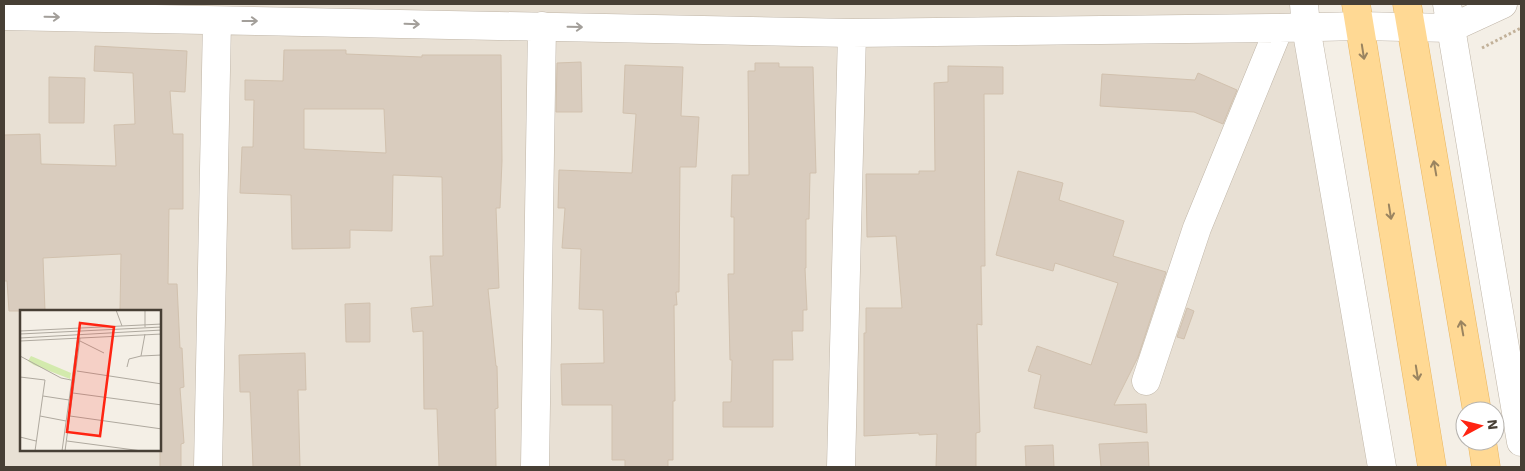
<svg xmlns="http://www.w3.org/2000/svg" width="1525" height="471" viewBox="0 0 1525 471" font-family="'Work Sans',sans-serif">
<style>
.residential{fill:#e8e0d4;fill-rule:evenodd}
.building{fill:#d9ccbe;stroke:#d1c1ae;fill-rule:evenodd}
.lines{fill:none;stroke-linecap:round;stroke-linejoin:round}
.minor-casing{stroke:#c0b6a8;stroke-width:29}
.major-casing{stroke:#e9b55f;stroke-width:29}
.path{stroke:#c2b199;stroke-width:3;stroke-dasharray:2.5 2.5;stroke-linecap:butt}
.minor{stroke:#fff;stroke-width:28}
.major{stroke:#ffd994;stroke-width:28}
.oneway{stroke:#a39f9a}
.oneway2{stroke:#9a8460}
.inset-road{fill:none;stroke:#afa99f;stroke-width:1}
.view{fill:#ff2412;fill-opacity:0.15;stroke:#ff2412;stroke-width:2.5}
.inset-edge{fill:none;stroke:#473f35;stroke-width:2.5}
</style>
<rect width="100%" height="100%" fill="#f4efe6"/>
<!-- residential -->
<path class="residential" d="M4 4H1304L1382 467H4ZM21 311H160V450H21Z"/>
<!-- building -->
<path class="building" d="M95 46 187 51 185 92 170 91 173 134H183V209H169L168 284H177L180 348H182L184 387 180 388 184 443 181 444V467H160V311H120L121 254 43 258 45 311H9L7 281H4V135L40 134 41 164 116 166 114 125 135 124 133 73 94 71Z
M284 50H346V54L422 57V55H501L502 161 500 208H496L499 288 488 289 496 366H497L498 408 495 409 496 467H439L437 409H424L423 331 413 332 411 308 433 306 430 256H443L442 177 393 175 392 231 350 230V248L292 249 291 195 240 193 242 147H253L254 100H245V80L283 81ZM304 109H384L386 153 304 149Z
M581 62 582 112H556L557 63Z
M755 63H779V67H813L816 173H810L809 219H806V268H805L807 310H803V331H792L793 360H773V427H723V402H731L732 360H730L728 274H734V217H731L732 175H749L748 71H755Z
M625 65 683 67 681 116 699 117 696 167H680L679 292H676L677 305H674L675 401H673V460H668V467H625V460H612V405H562L561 364 604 363 603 310 579 309 581 249 562 248 565 208H558L559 170 632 173 636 114 623 113Z
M948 66 1003 67V94H984L985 266H981L982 325 977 324 980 432 976 433V467H936L937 434 919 435V433L864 436V333H866V308H902L896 236 867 237 866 174H919V171H935L934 83 948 82Z
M1198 73 1237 90 1223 124 1194 112 1100 106 1102 74 1195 80Z
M49 77 85 78 84 123H49Z
M1018 171 1063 183 1059 200 1124 221 1113 256 1166 272 1138 357 1114 405 1146 404 1147 433 1034 408 1041 375 1028 371 1037 346 1091 365 1118 283 1055 263 1053 271 996 255Z
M370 303V342H346L345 304Z
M1187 308 1194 311 1184 339 1177 337Z
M305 353 306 390H298L300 467H253L250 392H240L239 355Z
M1148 442 1149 467H1101L1099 444Z
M1053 445 1054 467H1026L1025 446Z"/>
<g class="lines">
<defs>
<path id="minor" d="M1304 4 1306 27 1382 467
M1447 4 1521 442
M4 16 852 33 1279 28 1359 26 1451 28 1503 4
M1146 381 1197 228 1279 28
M208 467 217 21
M535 467 542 26
M841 467 852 33"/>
<path id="major" d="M1356 4 1432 467
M1407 4 1477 411
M1482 441 1486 467"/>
</defs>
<!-- minor casing -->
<use href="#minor" class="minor-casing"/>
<!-- major casing -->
<use href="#major" class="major-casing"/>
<!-- path -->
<path class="path" d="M1482 48 1521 28"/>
<!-- minor -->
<use href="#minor" class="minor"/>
<!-- major -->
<use href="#major" class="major"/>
</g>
<!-- one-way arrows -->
<defs><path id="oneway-shaft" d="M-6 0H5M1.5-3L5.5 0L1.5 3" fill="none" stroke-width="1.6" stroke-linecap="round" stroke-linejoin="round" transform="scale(1.25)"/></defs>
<g class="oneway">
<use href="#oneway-shaft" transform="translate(52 17) rotate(1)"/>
<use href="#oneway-shaft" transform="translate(250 21)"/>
<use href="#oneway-shaft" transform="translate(412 24) rotate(2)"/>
<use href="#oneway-shaft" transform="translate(575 27) rotate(1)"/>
</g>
<g class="oneway2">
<use href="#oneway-shaft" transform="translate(1363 52) rotate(81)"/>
<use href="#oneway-shaft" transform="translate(1435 168) rotate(-100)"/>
<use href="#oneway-shaft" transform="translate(1390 212) rotate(81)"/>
<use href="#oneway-shaft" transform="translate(1462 328) rotate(-100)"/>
<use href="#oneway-shaft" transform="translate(1417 373) rotate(81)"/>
</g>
<!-- overview -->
<g transform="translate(20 310)">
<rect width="141" height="141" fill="#f4efe6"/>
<path d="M11 46 51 63 50 69 14 55 8 51Z" fill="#d3eaad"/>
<path class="inset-road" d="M96 0 102 16M125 17V0M0 21 142 14M0 24 142 17M125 24 121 46 142 45M0 28 142 20M0 31 142 24M60 31 84 43M0 46 41 68 51 70M107 57 109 49 121 46M57 61 142 74M0 67 25 70 15 141M53 83 142 95M23 86 49 90M20 106 46 111M50 106 142 119M0 127 16 131M47 131 122 141M42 141 58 26M45 141 60 28"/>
<path class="view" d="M60 13 94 17 80 126 47 122Z"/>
<rect width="141" height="141" class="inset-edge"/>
</g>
<!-- border -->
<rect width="1525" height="471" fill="none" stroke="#473f35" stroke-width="10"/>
<!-- north arrow -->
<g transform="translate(1480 426) rotate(83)"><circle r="24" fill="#ffffff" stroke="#b5b2ae"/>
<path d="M0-4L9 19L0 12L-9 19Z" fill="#ff2412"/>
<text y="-8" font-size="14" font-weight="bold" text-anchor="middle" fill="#473f35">N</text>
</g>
</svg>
